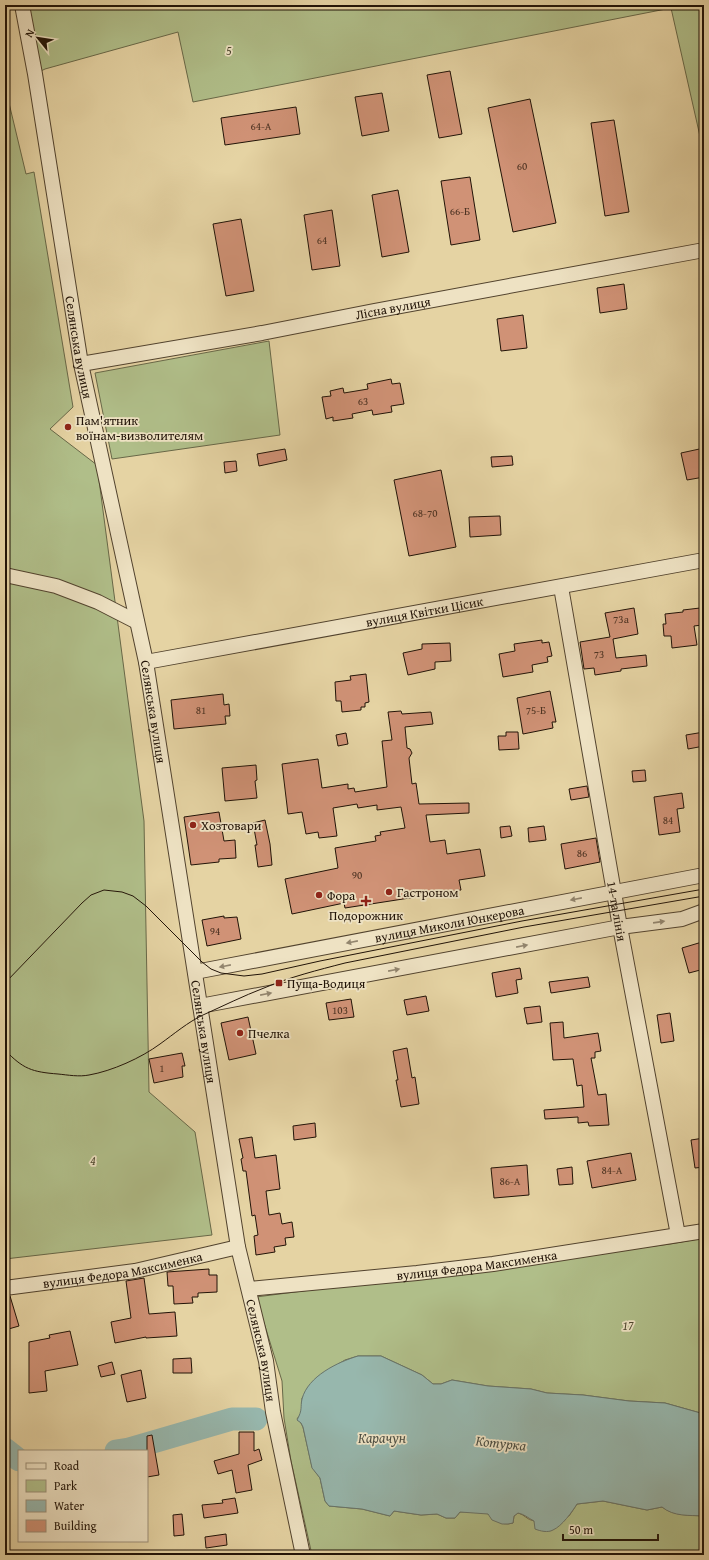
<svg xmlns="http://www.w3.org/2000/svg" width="709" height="1560" viewBox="0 0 709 1560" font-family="'Gentium Book Plus',serif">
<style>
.green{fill:#b0be89;stroke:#686848}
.water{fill:#97b7ad;stroke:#68756b}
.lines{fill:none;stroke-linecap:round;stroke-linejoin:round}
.river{stroke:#97b7ad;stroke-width:23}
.building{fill:#d09276;stroke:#211307}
.minor-casing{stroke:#52432e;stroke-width:16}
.minor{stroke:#eee2c3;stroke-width:14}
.tram{stroke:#211307;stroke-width:1}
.oneway{fill:#92856e}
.poi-dot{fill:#8f2418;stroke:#eee2c3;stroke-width:1.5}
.labels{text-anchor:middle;stroke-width:3.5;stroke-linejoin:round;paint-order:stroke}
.number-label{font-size:11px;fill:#4d3323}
.park-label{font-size:13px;font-style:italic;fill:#4c462e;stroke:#eee2c3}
.street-label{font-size:13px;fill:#211307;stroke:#eee2c3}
.poi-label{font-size:13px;fill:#211307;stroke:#eee2c3;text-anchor:start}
.water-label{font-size:14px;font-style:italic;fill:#4a4c41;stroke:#eee2c3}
</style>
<rect width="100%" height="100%" fill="#e5d3a3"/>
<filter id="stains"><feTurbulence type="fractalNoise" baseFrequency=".005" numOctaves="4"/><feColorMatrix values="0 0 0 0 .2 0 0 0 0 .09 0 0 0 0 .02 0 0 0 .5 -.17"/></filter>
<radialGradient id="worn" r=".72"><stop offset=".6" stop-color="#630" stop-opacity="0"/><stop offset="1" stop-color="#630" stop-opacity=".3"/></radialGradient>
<!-- green -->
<path class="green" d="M22 5H704V154L671 8 193 102 178 32 45 69 35 74Z
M5 98 9 103 26 174 34 172 73 407 50 429 97 465 144 821 149 1092 195 1132 212 1235 5 1259Z
M269 341 280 435 112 459 95 373Z
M704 1238V1414L665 1403 629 1401 583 1395 547 1393 531 1389 488 1386 452 1380 441 1384H433L422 1375 381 1356H358L345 1360 323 1373 302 1398V1412L297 1419 301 1423 303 1427 312 1467 320 1478 325 1501 329 1506 362 1509 390 1516 394 1511 421 1515 437 1514 446 1518H455L460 1512C468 1512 479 1511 486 1513 498 1517 499 1527 513 1523L514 1516 518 1513C524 1514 527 1520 534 1521 543 1522 559 1517 569 1516L577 1504 603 1501 647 1510 662 1507C674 1516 689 1515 704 1516V1555H312L291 1461 284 1418 282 1381 256 1297 670 1244Z"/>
<!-- water -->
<path class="water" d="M358 1356H381L422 1375 433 1384H441L452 1380 488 1386 531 1389 547 1393 583 1395 629 1401 665 1403 704 1414V1516C689 1515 674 1517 662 1507L647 1510 603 1501 577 1504C572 1512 562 1526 553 1530 548 1533 540 1531 535 1529L534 1521C528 1518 524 1514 518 1513L514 1516 513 1523 508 1524H502L492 1520 488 1514 460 1512 455 1518H446L437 1514 421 1515 394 1511 390 1516 362 1509 329 1506 325 1501 320 1478 312 1468 303 1427 301 1423 297 1420C303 1409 300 1408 302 1399 308 1376 338 1362 358 1356Z"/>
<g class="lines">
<!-- river -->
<path class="river" d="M5 1449 19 1460
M116 1451 129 1449 232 1419H256"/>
</g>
<!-- building -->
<path class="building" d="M450 71 462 134 439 138 427 75Z
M382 93 389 131 362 136 355 97Z
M530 99 556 223 513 232 488 108Z
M296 107 300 134 225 145 221 118Z
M614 120 629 212 605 216 591 123Z
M470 177 480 240 451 245 441 181Z
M398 190 409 252 382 257 372 195Z
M332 210 340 266 312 270 304 215Z
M241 219 254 291 226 296 213 224Z
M624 284 627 309 600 313 597 288Z
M523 315 527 348 501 351 497 319Z
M391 379 392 384 400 383 404 404 391 406 392 412 373 415 372 410 352 414 353 418 333 421V417L326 419 322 397 331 396 330 391 343 388 344 393 368 389 367 384Z
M704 448V477L687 480 681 453Z
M285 449 287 460 259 466 257 454Z
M512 456 513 465 492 467 491 457Z
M236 461 237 471 225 473 224 462Z
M441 470 456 547 409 556 394 480Z
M500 516 501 535 470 537 469 517Z
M634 608 638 634 613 639 616 658 646 655 647 666 621 669V671L595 675 594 668 584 669 580 642 610 637 605 613Z
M700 608 702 625 694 626 697 645 672 648 671 636H664L663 624H666L665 614 683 612V610Z
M542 640V643L549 642 552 656 547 657 548 662 532 665 533 672 503 677 499 654 515 651 514 644Z
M450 643 451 661 435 662V669L408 675 403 653 422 649V644Z
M366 674 369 702 365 703V707H361V710L342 712 341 701H336L335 682 351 680 350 676Z
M550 691 556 722H552L553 728 523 734 517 698Z
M223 694 224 705 229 704 230 716H225L226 724 174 729 171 700Z
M401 711 402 714 431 712 433 724 405 727 407 748 410 749 412 753 409 758 412 784 416 783 419 804 469 803V813L426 815 430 842 445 840 447 854 480 849 485 876 459 880 461 890 345 908 344 903 292 914 285 879 338 868 335 848 376 841 375 836 381 835 380 832 405 828 401 807 377 810V805L358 808 357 804 333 808 337 836 319 838 318 832 306 834 302 812 288 814 282 764 318 759 322 788 348 784V789L354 788 355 792 387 787 382 741 392 740 388 712Z
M506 732H518L519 749 499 750 498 736H506Z
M704 732V746L688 749 686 735Z
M346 733 348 744 338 746 336 735Z
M256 765 257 780 255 781 257 798 225 801 222 768Z
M645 770 646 781 633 782 632 771Z
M587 786 589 797 571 800 569 789Z
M682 793 684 808 677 809 680 832 659 835 654 797Z
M219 812 224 841 235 840 236 858 219 859V862L191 865 184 817Z
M265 820 270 844 272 865 258 867 255 845H257L253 823Z
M510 826 512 836 501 838 500 827Z
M544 826 546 840 529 842 528 828Z
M596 838 600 862 565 869 561 844Z
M224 916V918L237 917 241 939 207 946 202 920Z
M702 942 704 949V969L689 973 682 948Z
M520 968 522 979 516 980 518 993 496 997 492 973Z
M588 977 590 987 551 993 549 982Z
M426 996 429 1011 407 1015 404 1000Z
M351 999 354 1017 329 1020 326 1003Z
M540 1006 542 1022 527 1024 524 1008Z
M670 1013 674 1041 661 1043 657 1015Z
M248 1017 256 1054 229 1060 221 1023Z
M563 1022 564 1038 598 1033 601 1051 595 1052V1058H591L598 1095 606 1094 609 1125 589 1126 588 1122 578 1123V1117L545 1119 544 1110 584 1107 582 1085 577 1086 573 1059 553 1060 550 1023Z
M407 1048 412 1078 415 1077 419 1104 401 1107 396 1080H398L393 1051Z
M182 1053 185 1066H182L183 1077 154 1083 149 1059Z
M315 1123 316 1137 294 1140 293 1126Z
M252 1137 255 1158 276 1155 280 1189 266 1191 269 1215 280 1213 282 1224 292 1222 294 1237 285 1238 286 1245 274 1247 275 1252 256 1255 254 1236 258 1235 255 1215 252 1216 246 1171H243L241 1159 243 1158 239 1139Z
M704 1138V1167L695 1168 691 1140Z
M631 1153 636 1180 592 1188 587 1161Z
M527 1165 529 1195 494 1198 491 1168Z
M572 1167 573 1184 559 1185 557 1169Z
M209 1269V1275H217V1292L198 1293V1297H192L193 1303 174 1304 173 1286H168L167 1272Z
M144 1278 149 1314 175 1312 177 1336 146 1338V1337L115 1343 111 1322 131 1318 126 1281Z
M5 1296H10L19 1326 5 1330Z
M70 1331 78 1365 45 1371 47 1391 29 1393V1342L50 1338 49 1335Z
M191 1358 192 1373H173V1359Z
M112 1362 115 1374 101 1377 98 1366Z
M141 1370 146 1398 127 1402 121 1375Z
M239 1432H254V1451L259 1449 262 1460 248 1465 252 1490 236 1493 232 1470 218 1474 214 1461 239 1454Z
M152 1435 159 1475 147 1477V1436Z
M235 1498 238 1513 204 1518 202 1505 223 1503 222 1500Z
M182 1514 184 1535 174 1536 173 1515Z
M226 1534 227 1545 206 1548 205 1537Z"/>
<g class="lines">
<defs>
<g id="minor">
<path id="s1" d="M22 5 35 74 81 364 146 662 238 1247 266 1361 273 1412 303 1555"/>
<path id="s2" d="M81 364 262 333 374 311 704 250"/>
<path d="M5 575 56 586 98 602 137 622"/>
<path id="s3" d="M561 587 620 927 678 1235"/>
<path id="s4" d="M146 662 704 560"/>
<path id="s5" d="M195 972 704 875"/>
<path d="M200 1006 620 927 682 919 704 911"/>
<path id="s6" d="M5 1288 135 1271 238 1247"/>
<path id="s7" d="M249 1289 417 1273 493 1264 704 1231"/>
</g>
</defs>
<!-- minor casing -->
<use href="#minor" class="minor-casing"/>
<!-- minor -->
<use href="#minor" class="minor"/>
<!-- tram -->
<path class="tram" d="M5 983 82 903 91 895 104 890 122 892 133 896 146 906 202 962 211 969 221 973 244 976 262 974 320 961 522 921 704 889
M5 1050C23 1069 32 1072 58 1074 68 1075 79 1077 89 1075 112 1071 141 1058 160 1044 174 1034 188 1022 203 1015 223 1006 243 996 264 988 290 977 318 970 345 963L524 927 704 896"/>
</g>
<!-- one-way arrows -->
<defs><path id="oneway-solid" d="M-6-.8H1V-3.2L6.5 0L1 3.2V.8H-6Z"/></defs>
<g class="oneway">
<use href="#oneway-solid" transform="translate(576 899) rotate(169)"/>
<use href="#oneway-solid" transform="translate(659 922) rotate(-8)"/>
<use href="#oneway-solid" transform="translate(352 942) rotate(169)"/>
<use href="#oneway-solid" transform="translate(522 946) rotate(-11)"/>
<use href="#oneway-solid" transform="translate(225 966) rotate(169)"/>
<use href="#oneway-solid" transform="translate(394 970) rotate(-11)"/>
<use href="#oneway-solid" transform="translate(266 994) rotate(-11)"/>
</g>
<!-- markers -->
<g class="poi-dot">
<circle cx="68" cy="427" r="4"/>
<circle cx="193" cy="825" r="4"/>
<circle cx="389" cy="892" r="4"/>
<circle cx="319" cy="895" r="4"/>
<path d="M364 895h4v4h4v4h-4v4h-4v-4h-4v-4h4z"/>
<rect x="275" y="979" width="8" height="8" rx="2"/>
<circle cx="240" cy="1033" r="4"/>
</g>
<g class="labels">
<!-- number labels -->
<g class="number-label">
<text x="261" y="130">64-А</text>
<text x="522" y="170">60</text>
<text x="460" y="215">66-Б</text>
<text x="322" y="244">64</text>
<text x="363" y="405">63</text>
<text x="425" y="517">68-70</text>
<text x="621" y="623">73а</text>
<text x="599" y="658">73</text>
<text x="201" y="714">81</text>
<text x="536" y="714">75-Б</text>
<text x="668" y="824">84</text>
<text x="582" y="857">86</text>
<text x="357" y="879">90</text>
<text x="215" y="935">94</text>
<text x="340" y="1014">103</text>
<text x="162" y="1072">1</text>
<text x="612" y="1174">84-А</text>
<text x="510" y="1185">86-А</text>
</g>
<!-- park labels -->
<g class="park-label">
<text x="229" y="55">5</text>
<text x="93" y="1165">4</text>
<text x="628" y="1330">17</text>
</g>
<!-- street labels -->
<g class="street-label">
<text dy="5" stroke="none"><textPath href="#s2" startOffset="317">Лісна вулиця</textPath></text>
<text dy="5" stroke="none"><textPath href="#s1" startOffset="347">Селянська вулиця</textPath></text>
<text dy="5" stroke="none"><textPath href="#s4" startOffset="283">вулиця Квітки Цісик</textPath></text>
<text dy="5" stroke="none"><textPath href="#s1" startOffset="719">Селянська вулиця</textPath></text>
<text dy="5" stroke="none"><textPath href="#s3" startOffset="329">14-та лінія</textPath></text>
<text dy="5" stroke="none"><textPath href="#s5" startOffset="259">вулиця Миколи Юнкерова</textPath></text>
<text dy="5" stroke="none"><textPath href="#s1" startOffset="1043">Селянська вулиця</textPath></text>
<text dy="5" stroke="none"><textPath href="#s7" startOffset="229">вулиця Федора Максименка</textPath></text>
<text dy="5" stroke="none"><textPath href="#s6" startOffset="119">вулиця Федора Максименка</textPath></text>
<text dy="5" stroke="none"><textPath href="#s1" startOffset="1367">Селянська вулиця</textPath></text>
</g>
<!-- poi labels -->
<g class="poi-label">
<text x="76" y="425">Пам'ятник<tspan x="76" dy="15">воїнам-визволителям</tspan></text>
<text x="201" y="830">Хозтовари</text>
<text x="397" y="897">Гастроном</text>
<text x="327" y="900">Фора</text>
<text x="366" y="920" text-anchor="middle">Подорожник</text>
<text x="287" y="988">Пуща-Водиця</text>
<text x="248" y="1038">Пчелка</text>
</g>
<!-- water labels -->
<g class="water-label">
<text x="382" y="1443">Карачун</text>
<text transform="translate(501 1443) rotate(6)" y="5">Котурка</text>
</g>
</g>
<!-- margin -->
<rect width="709" height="1560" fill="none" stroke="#e5d3a3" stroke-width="20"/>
<rect x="6" y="6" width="697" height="1548" fill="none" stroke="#211307" stroke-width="2"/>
<rect x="10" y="10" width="689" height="1540" fill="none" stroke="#211307"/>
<!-- legend -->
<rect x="18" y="1450" width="130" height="92" fill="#eee2c3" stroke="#9c8f78"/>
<rect x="26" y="1463" width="20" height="6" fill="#eee2c3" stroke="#9c8f78"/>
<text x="54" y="1470" font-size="12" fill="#211307">Road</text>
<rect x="26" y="1480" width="20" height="12" fill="#b0be89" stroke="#9c8f78"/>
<text x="54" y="1490" font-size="12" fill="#211307">Park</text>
<rect x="26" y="1500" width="20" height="12" fill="#97b7ad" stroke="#9c8f78"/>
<text x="54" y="1510" font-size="12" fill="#211307">Water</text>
<rect x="26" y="1520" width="20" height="12" fill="#d09276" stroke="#9c8f78"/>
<text x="54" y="1530" font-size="12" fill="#211307">Building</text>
<!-- north arrow -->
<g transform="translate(38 38) rotate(300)" stroke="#eee2c3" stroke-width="3" paint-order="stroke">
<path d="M0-3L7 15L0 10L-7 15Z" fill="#211307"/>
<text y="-6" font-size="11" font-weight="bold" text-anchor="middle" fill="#211307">N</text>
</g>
<!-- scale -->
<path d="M563 1534v6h95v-6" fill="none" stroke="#211307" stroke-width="2"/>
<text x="569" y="1534" font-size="12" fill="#211307" stroke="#eee2c3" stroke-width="3" paint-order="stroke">50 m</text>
<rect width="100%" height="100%" filter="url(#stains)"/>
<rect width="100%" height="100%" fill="url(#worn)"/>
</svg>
